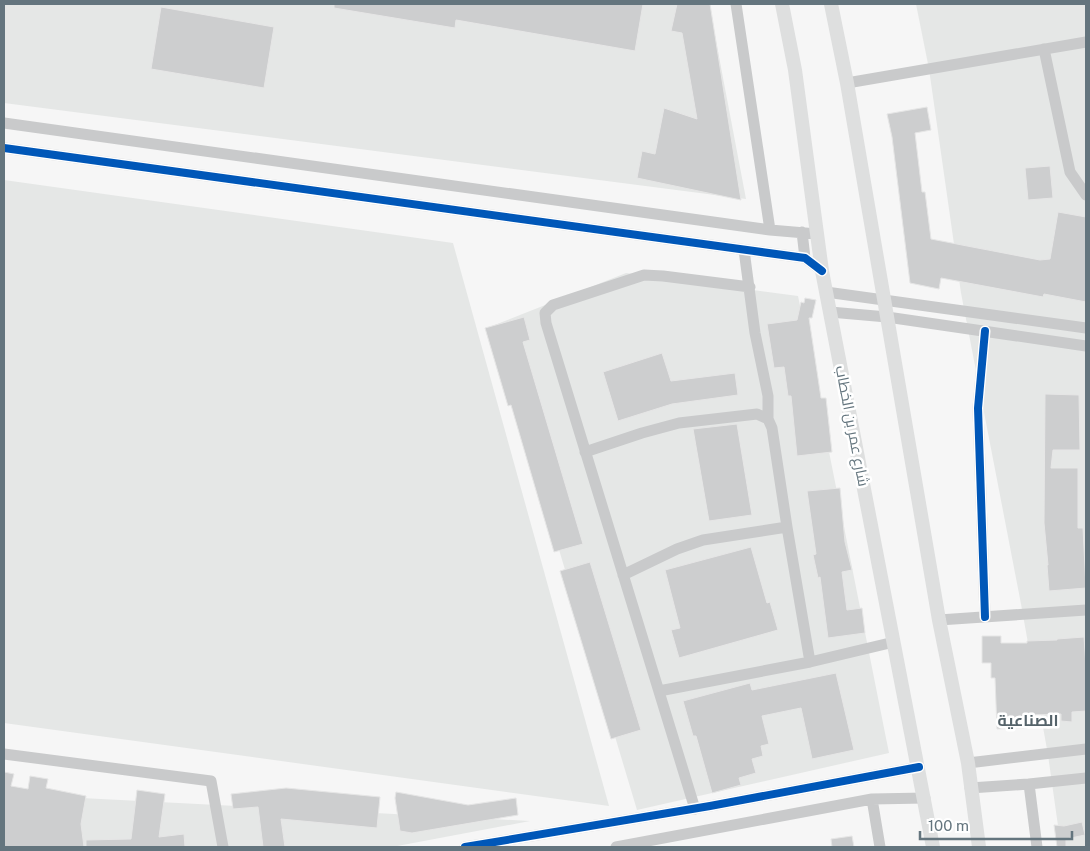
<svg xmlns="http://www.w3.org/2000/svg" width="1090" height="851" viewBox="0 0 1090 851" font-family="'Public Sans',Cairo,sans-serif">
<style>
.built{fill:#e5e7e6}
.building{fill:#cdcecf;stroke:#e6e6e6}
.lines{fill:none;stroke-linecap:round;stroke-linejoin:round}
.minor{stroke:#c9cacb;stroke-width:11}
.major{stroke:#dedfdf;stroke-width:14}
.cycleway-casing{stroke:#fff;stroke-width:11}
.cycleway{stroke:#0057b8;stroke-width:8}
.labels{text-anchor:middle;stroke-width:5;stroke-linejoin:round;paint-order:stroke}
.street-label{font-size:15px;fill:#64757e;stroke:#fff}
.neighbourhood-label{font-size:16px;font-weight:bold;fill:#55636a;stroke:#fff}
</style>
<rect width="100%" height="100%" fill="#f6f6f6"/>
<!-- built -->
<path class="built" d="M4 4H709L746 199 4 103Z
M916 4H1086V847H1061L1048 755 1021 604 961 293 929 69Z
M4 180 453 243 609 806 4 723Z
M626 273 798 296 889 753 637 810 492 326Z
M4 794 530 821 392 847H4Z"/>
<!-- building -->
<path class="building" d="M334 4H643L635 51 456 20 455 28 334 8Z
M677 4H710L741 200 637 178 642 151 655 154 664 108 697 119 682 33 671 31Z
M161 7 274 27 264 88 151 69Z
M927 107 931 130 915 133 922 192H925L931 239 1040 260 1050 259 1058 212 1086 217V302L1044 294 1043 297 941 278 939 289 910 283 892 137 887 114Z
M1050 166 1053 198 1028 200 1025 168Z
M805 298 816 300 812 318H809L821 398H826L832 452 797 456 791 396H788L784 367 774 368 767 324 797 320 801 302 804 303Z
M524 317 530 340 523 342 583 544 554 552 511 405 508 406 485 328Z
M662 353 671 381 735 373 738 395 672 404 618 421 603 372Z
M1045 394 1079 395 1080 450H1053L1051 468H1078V528H1083L1086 588 1049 591 1047 565H1048L1044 523Z
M737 424 752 515 709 521 693 429Z
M840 488 845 542 852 570 842 572 847 610 862 608 865 633 828 638 820 577 818 578 813 555 816 554 807 491Z
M751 547 767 603 770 602 778 630 679 658 671 630 680 628 665 570Z
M590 562 641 730 611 739 560 571Z
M982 636H1001V643H1027V641L1057 640V639L1084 637 1086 666V711L1072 712V722L1061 721V714L1028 715V728L997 729 995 678H991V663H982Z
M836 673 854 750 812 759 801 708 762 716 769 744 761 746 763 756 752 759 756 773 739 778 741 785 712 793 696 736H693L683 701 750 683 752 690Z
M4 772 14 774 11 786 28 789 30 776 48 779 46 788 86 796 81 824 84 847H4Z
M286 788 380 797 377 828 281 819 285 847H263L258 807 233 809 231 794Z
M137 790 165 794 159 837 184 834 185 847H86V840L131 839Z
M396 792 468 805 516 798 518 815 412 833 400 831 395 798Z
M1082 822 1085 835 1066 839V847H1057L1054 825 1064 826Z
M852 836 854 847H832L831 839Z"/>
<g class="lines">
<!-- minor -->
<path class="minor" d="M736 4 770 230
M1044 49 1070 172 1086 195
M847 83 1086 42
M4 123 770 230 817 234
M4 148 805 258 822 271
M802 232 805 258
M744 250 755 333 768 396V419
M826 292 1086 328
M830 312 887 317 1086 346
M985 331 978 408 985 617
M585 452 642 433 679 423 757 414 768 419 772 428 787 527 810 662
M623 575 677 549 703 540 787 527
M939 620 1086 610
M659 691 810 662 894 642
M4 754 211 781 223 847
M968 763 1086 749
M1029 784 1037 847
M970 788 1029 784 1086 778
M872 799 880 847
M695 809 546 323 545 313 553 305 644 275 663 276 750 287
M465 847 710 806 919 767
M616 847 872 799 925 798"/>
<!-- major -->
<path class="major" d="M782 4 795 70 822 271 933 847
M831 4 847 83 939 620 968 763 979 847"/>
<defs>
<path id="cycleway" d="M4 148 805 258 822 271
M985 331 978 408 985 617
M465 847 710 806 919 767"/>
</defs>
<!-- cycleway casing -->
<use href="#cycleway" class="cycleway-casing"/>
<!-- cycleway -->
<use href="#cycleway" class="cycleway"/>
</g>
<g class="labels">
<!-- street labels -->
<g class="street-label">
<text transform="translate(852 426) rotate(79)" y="5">شارع عمر بن الخطاب</text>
</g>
<!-- neighbourhood labels -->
<g class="neighbourhood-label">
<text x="1028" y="726">الصناعية</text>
</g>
</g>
<!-- border -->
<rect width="1090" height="851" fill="none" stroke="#64757e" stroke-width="10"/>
<!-- scale -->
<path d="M920 831v8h152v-8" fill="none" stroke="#64757e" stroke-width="2.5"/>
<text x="928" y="831" font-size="15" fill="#64757e" stroke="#ffffff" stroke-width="4" paint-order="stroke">100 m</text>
</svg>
